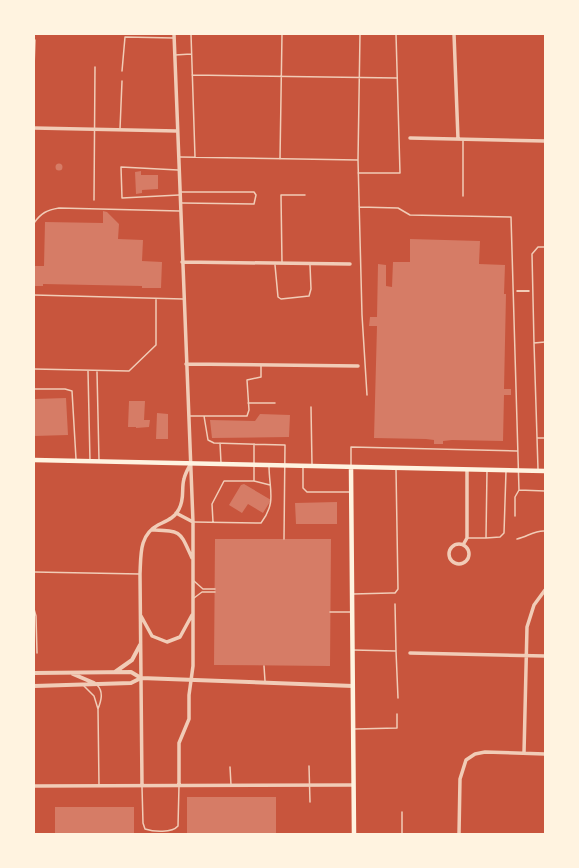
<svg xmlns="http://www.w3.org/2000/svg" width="579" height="868" viewBox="0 0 579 868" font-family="Quicksand,sans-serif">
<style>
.building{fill:#d67c66}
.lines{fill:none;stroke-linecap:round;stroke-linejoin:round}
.path{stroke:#fff3e0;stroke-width:1.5}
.service{stroke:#f1ccb7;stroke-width:1.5}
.minor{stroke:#f1ccb7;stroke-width:3.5}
.tertiary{stroke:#f1ccb7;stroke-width:4}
.secondary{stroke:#fff3e0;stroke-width:4.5}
</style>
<rect width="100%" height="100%" fill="#c8553d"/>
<!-- building -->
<path class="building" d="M55.5 167a3.5 3.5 0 1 1 7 0a3.5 3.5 0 1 1-7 0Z
M141 171V175H158V189L142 190V193L136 194 135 172Z
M103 211 107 212 119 224 118 239 143 240 142 261 162 262 161 288H142V286L43 284V286H34V266H44L45 222 103 223Z
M410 239 480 241 479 264 505 265 504 294H506L504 389H511V395H504L503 441 452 440 443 441V444H434V440L426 439 374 438 377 326H369L370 317H377L378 264 386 265V286L392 287 393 262H410Z
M66 398 68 435 34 436V399Z
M129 401H145L144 420H150L149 427 136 428V427H128Z
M157 413 168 414V439H156Z
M260 414 290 415 289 437 212 438 210 420 255 421Z
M244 484 271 500 263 513 248 504 242 513 229 505 241 485Z
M337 502V524H296L295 503Z
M215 539H331L330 666 214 665Z
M187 797H276V834H187Z
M55 807H134V834H55Z"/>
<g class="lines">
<!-- path -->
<path class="path" d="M517 291H529"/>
<!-- service -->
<path class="service" d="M191 34 195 157
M175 55 191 54
M34 68 35 40
M122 71 125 37 174 38
M192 75 397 78
M120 129 122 81
M180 157 358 160 362 315 367 395
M280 159 282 34
M358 160 360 34
M178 170 121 167 122 198 179 195
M358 173H400L396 34
M180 192H254L256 195 254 204 182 203
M463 196V139
M94 200 95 67
M359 207 398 208 410 215 511 217 519 490 545 491
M34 223C41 213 47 210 59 208L180 211
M282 263 281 195H305
M275 265 278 297 281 299 309 296 311 289 310 265
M34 295 183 299
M534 343 532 254 538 247H545
M34 369 129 371 156 345V299
M88 371 90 461
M97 372 99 460
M34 389H65L72 391 76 459
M248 403H275
M311 407 312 465
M189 416H204L208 440 214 443 285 445 284 539
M204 416H247L249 410 247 380 261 377V365
M537 438H545
M220 443 221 463
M351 466V447L517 451
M303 468V488L307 492H349
M538 469 534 343 545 342
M254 481V444
M515 516V497L519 490
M194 522 261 523C277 502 269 490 269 465
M213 522 212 504 224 481H254L270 485
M468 538H486L487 470
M486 538 500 537 504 533 506 471
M517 539C527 537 535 530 545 531
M34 572 140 574
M194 581 203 589H215
M353 594 391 593H395L398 589 396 469
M194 598 202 592H215
M395 604 396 651
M34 609 36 616 37 653
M330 612H350
M353 650 396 651 398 698
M264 666 265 681
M97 685C104 692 101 701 98 709
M84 686 94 696 98 709 99 785
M355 729 397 728V714
M309 766 310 802
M230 767 231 785
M142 787 143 823 145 829C154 832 172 833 178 826L179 786
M402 834V812"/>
<!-- minor -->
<path class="minor" d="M174 34 193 522V666L189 695V719L179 743V785
M454 34 458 139
M34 128 177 131
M410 138 545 141
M182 262 350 264
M186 364 358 366
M176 513 193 522
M152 530C182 531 179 530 192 558
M449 554a10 10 0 1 1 20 0a10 10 0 1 1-20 0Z
M463 545 467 538V470
M141 616 152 636 167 642 180 637 192 615
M410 653 545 656
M524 753 527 627 534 605 545 590
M142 785 140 574C141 555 139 535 158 525 166 521 175 518 179 509 185 498 181 489 184 479 185 474 188 469 190 465
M34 786 353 785
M459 834 460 779 466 760 475 754 485 752 545 754"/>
<!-- tertiary -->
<path class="tertiary" d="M115 672 132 660 140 645
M34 673 131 672 141 678 353 686
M73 674 94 683
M34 686 131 683 141 678"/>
<!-- secondary -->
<path class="secondary" d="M34 460 545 471
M351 467 354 834"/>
</g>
<!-- border -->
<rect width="579" height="868" fill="none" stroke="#fff3e0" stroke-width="70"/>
</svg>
